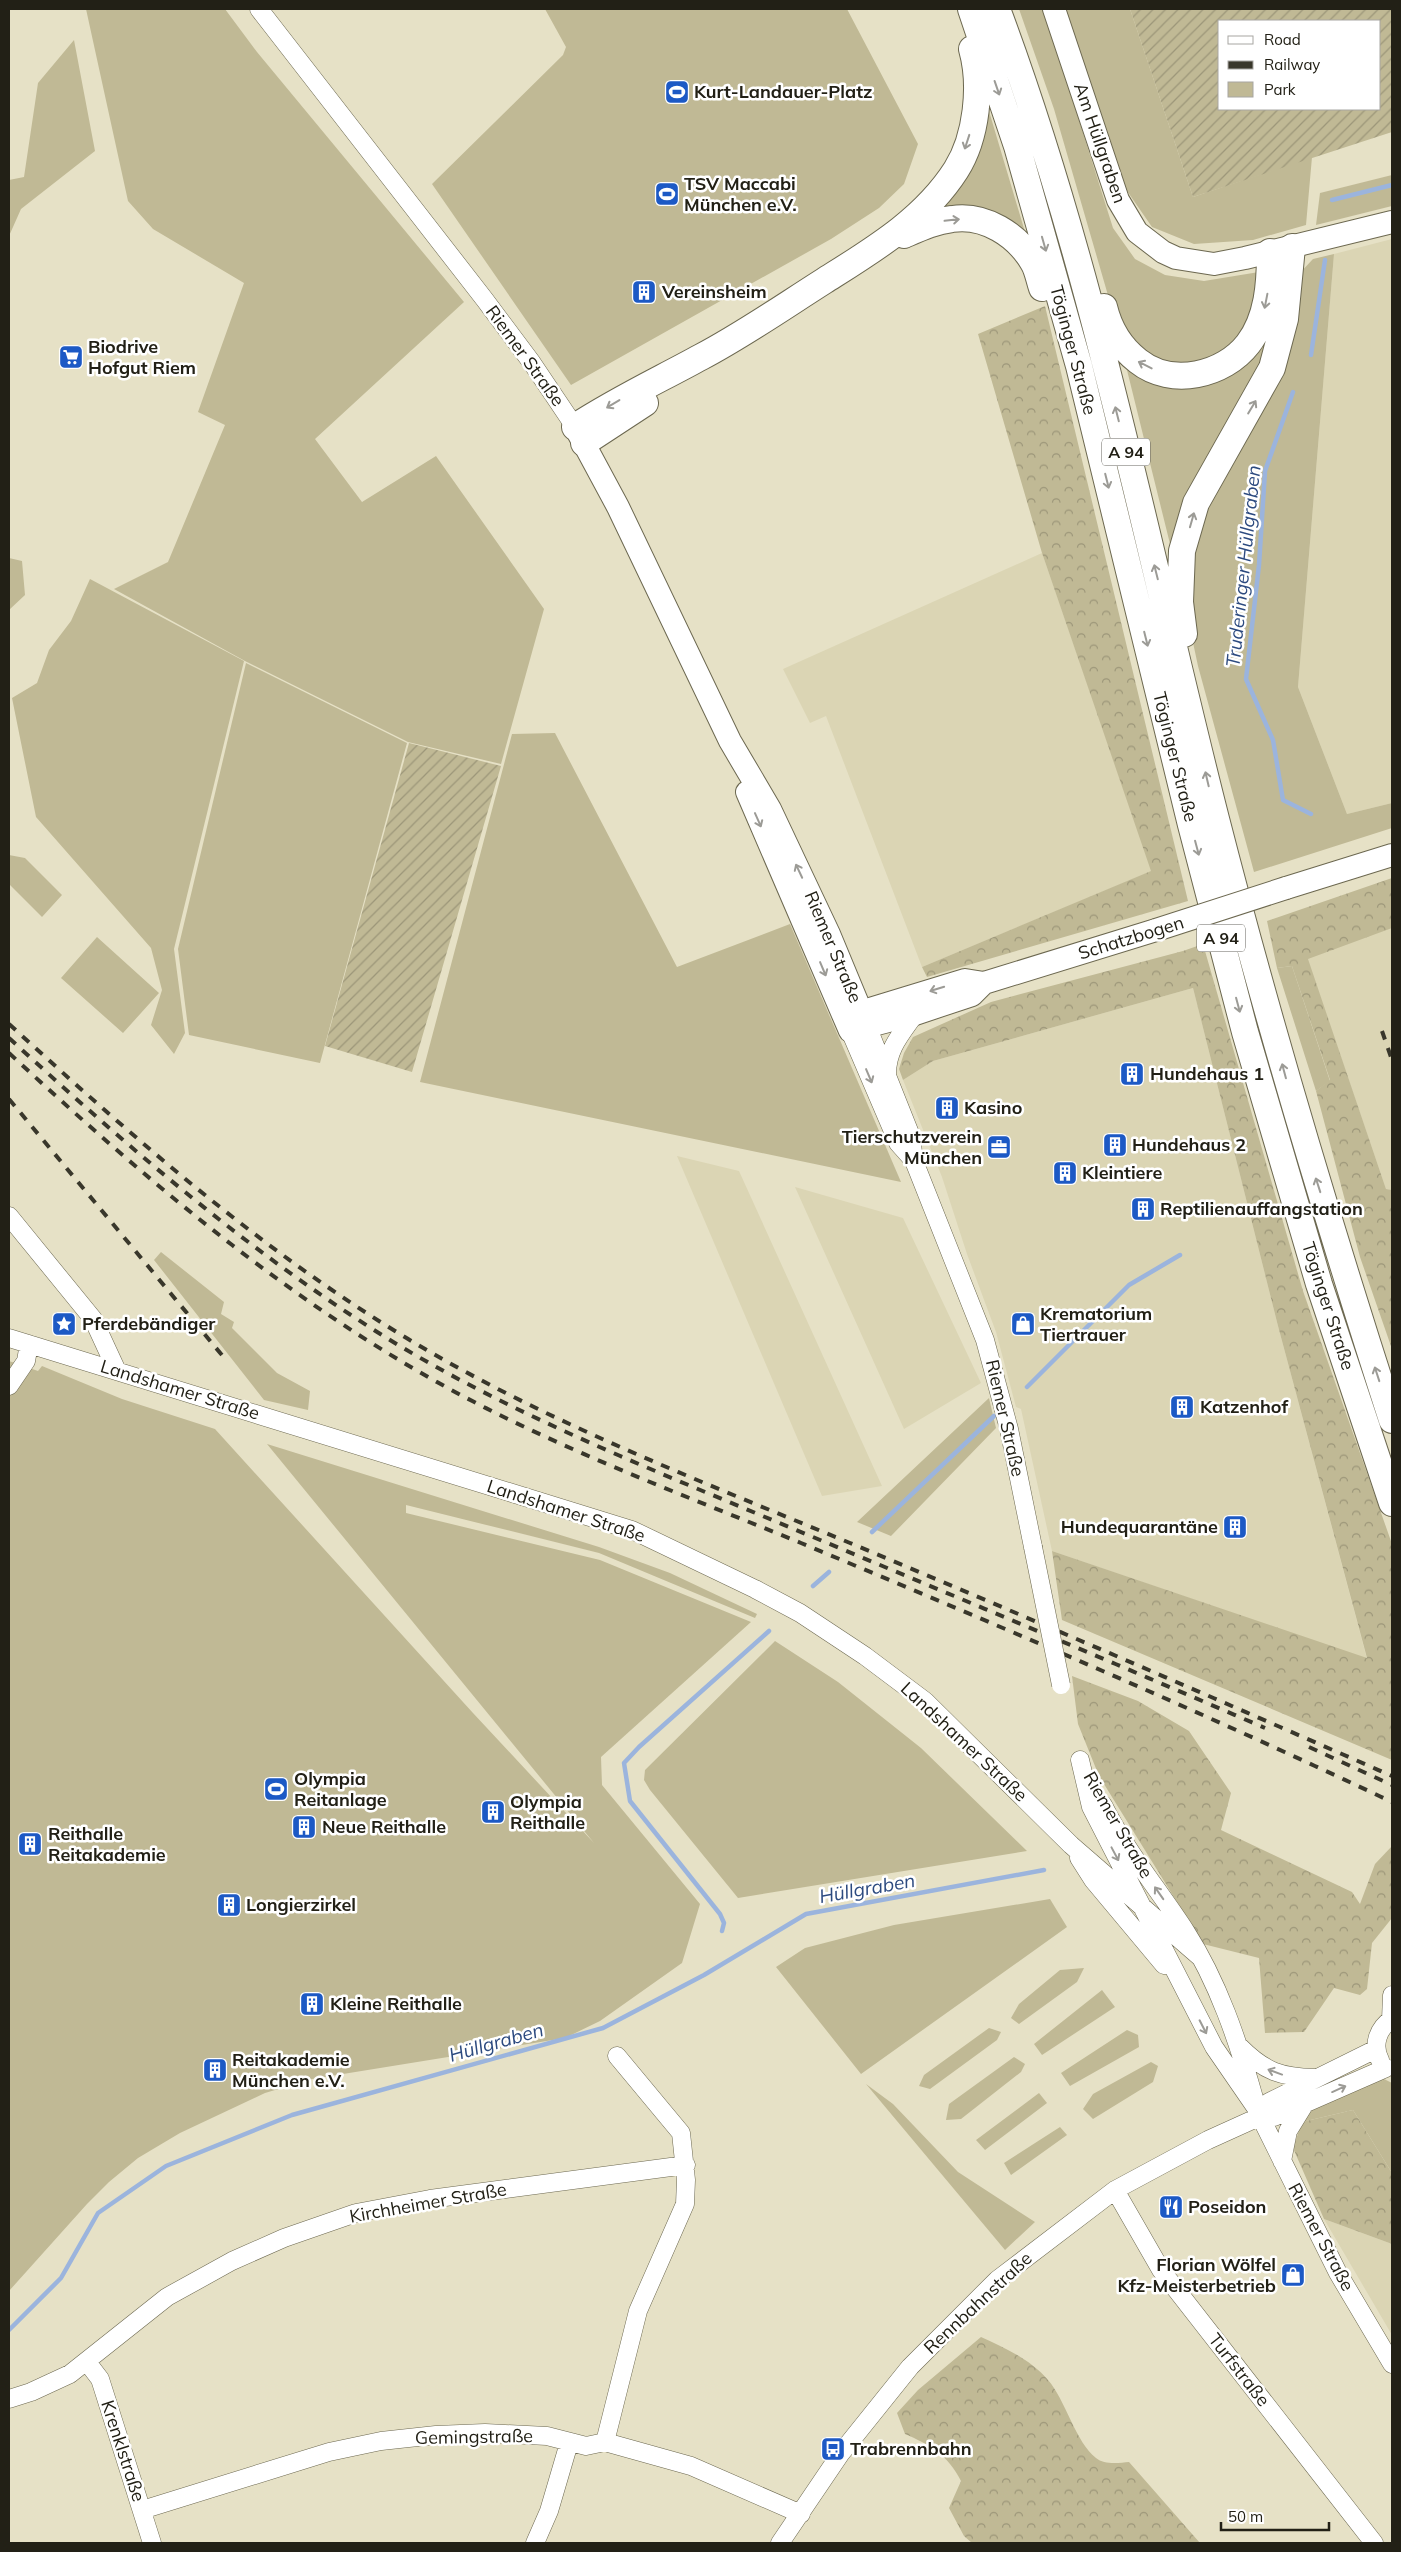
<svg xmlns="http://www.w3.org/2000/svg" width="1401" height="2552" viewBox="0 0 1401 2552" font-family="Mulish,sans-serif">
<style>
.built{fill:#dbd5b4}
.green{fill:#c0b995}
.forest{fill:url(#forest-crowns)}
.garden{fill:url(#garden-furrows);fill-rule:evenodd}
.lines{fill:none;stroke-linecap:round;stroke-linejoin:round}
.stream{stroke:#9bb4dd;stroke-width:4.5}
.minor-casing{stroke:#6c6850;stroke-width:19}
.major-casing{stroke:#6c6850;stroke-width:24}
.highway-casing{stroke:#6c6850;stroke-width:28}
.minor{stroke:#fff;stroke-width:18}
.major{stroke:#fff;stroke-width:22}
.highway{stroke:#fff;stroke-width:26}
.rail{stroke:#39372b;stroke-width:4;stroke-dasharray:9 9;stroke-linecap:butt}
.minor-bridge-casing{stroke:#6c6850;stroke-width:19;stroke-linecap:butt}
.major-bridge-casing{stroke:#6c6850;stroke-width:24;stroke-linecap:butt}
.minor-bridge{stroke:#fff;stroke-width:18}
.major-bridge{stroke:#fff;stroke-width:22}
.oneway{stroke:#9c9b96}
.labels{text-anchor:middle;stroke-width:5;stroke-linejoin:round;paint-order:stroke}
.shield{fill:#fff;stroke:#64635c;stroke-width:1}
.shield-label{font-size:16px;font-weight:bold;fill:#222016}
.poi-label{font-size:18px;font-weight:bold;fill:#222016;stroke:#fff;text-anchor:start}
.street-label{font-size:18px;fill:#222016;stroke:#fff}
.water-label{font-size:19px;font-style:italic;fill:#2c4a7f;stroke:#fff}
</style>
<defs>
<pattern id="forest-crowns" width="20" height="18" patternUnits="userSpaceOnUse" patternTransform="scale(1.25)"><rect width="20" height="18" fill="#c0b995"/><path d="M2 6a3 3 0 1 1 6 0M12 15a3 3 0 1 1 6 0" fill="none" stroke="#9c9679"/></pattern>
<pattern id="garden-furrows" width="10" height="10" patternUnits="userSpaceOnUse" patternTransform="scale(1.25)"><rect width="10" height="10" fill="#c0b995"/><path d="M-1 1l2-2M0 10L10 0M9 11l2-2" fill="none" stroke="#9c9679"/></pattern>
</defs>
<rect width="100%" height="100%" fill="#e6e1c6"/>
<!-- built -->
<path class="built" d="M1392 239V803L1347 814 1298 687 1334 254Z
M1042 553 1152 871 922 967 826 716 810 723 783 669Z
M1392 919V1190L1386 1189 1306 955Z
M1193 988 1278 1326 1367 1659 1052 1551 1021 1409 1016 1407 996 1332 967 1254 942 1177 903 1080 933 1061Z
M677 1156 739 1171 882 1486 822 1496Z
M795 1187 903 1218 981 1383 904 1429Z
M1324 2219 1392 2244V2335Z"/>
<!-- green -->
<path class="green" d="M86 9H225L257 52 464 302 315 439 362 502 436 456 544 609 501 764 408 742 245 661 114 589 168 562 225 425 198 412 244 283 153 229 128 201Z
M545 9H847L918 144 904 184 879 208 831 239 571 385 432 184 563 55 566 47Z
M1019 9H1044L1113 228 1135 259 1165 275 1204 281 1259 272 1263 275 1239 345 1195 368 1147 357 1114 316 1054 109Z
M1063 9H1130L1193 197 1312 157 1306 225 1253 240 1194 244 1152 227 1125 188Z
M74 40 95 151 21 209 9 236V180L24 177 38 83Z
M986 101 1028 242 922 220Z
M1392 175V206L1316 225 1320 193Z
M1334 254 1298 687 1347 814 1392 803V828L1254 872 1198 666 1188 619 1191 561 1205 512 1298 275 1313 259Z
M1271 312 1266 357 1173 556 1125 362 1192 383Z
M9 558 22 561 25 595 9 610Z
M90 579 244 661 174 949 185 1033 174 1054 151 1025 162 990 151 948 36 817 12 698 37 683 49 650 71 621Z
M246 663 407 743 320 1063 189 1035 178 949Z
M555 733 677 967 790 924 901 1182 420 1082 512 734Z
M9 855 25 858 62 895 42 917 9 884Z
M97 937 159 993 123 1033 61 978Z
M1292 966 1330 1081 1316 1091 1277 968Z
M161 1252 224 1302 221 1314 234 1322 232 1328 277 1373 310 1391 308 1410 264 1400 154 1260Z
M9 1361 38 1371 42 1366 122 1399 215 1429 473 1713 594 1843 267 1444 599 1547 670 1573 757 1614 755 1618 599 1553 406 1505V1513L600 1560 751 1622 601 1757 602 1785 700 1904 682 1963 600 2021 565 2038 312 2079 265 2093 180 2133 138 2158 109 2182 87 2204 9 2291Z
M989 1398 996 1428 891 1536 857 1522Z
M775 1641 838 1682 921 1748 1027 1851 738 1898 650 1790 644 1780 645 1770Z
M1050 1899 1067 1927 861 2074 776 1967 805 1948 894 1925Z
M1084 1968 1077 1982 1019 2024 1011 2018 1019 2004 1060 1970Z
M1102 1990 1115 2007 1042 2055 1034 2044Z
M989 2028 1001 2032 997 2040 930 2089 919 2086 924 2075Z
M1127 2030 1138 2035 1139 2047 1070 2086 1061 2073Z
M1014 2057 1025 2064 1021 2072 961 2119 946 2120 949 2104Z
M1151 2062 1158 2066 1153 2082 1093 2119 1083 2109 1093 2094Z
M1384 2079 1392 2083V2173L1353 2110 1302 2122 1305 2111 1366 2082Z
M866 2084 893 2104 958 2172 1035 2222 1005 2250Z
M1039 2093 1047 2103 985 2150 976 2140Z
M1060 2127 1067 2135 1011 2175 1004 2163Z"/>
<!-- forest -->
<path class="forest" d="M1045 306 1188 901 927 977 922 967 1151 871 1042 553 978 334Z
M1392 878V928L1308 959 1386 1189 1392 1190V1349L1360 1257 1316 1091 1330 1080 1292 966 1277 968 1267 921Z
M1203 944 1303 1291 1392 1544V1760L1062 1620 1052 1551 1367 1658 1278 1326 1193 988 933 1061 903 1080 899 1069 904 1053 913 1037 991 1002 1183 951Z
M1072 1676 1138 1701 1189 1731 1231 1793 1221 1830 1352 1892 1360 1904 1375 1864 1392 1846V1918L1372 1943 1367 1989 1360 1995 1334 1988 1304 2032 1265 2033 1259 1958 1203 1944 1099 1776 1078 1724Z
M1353 2110 1392 2173V2244L1324 2219 1293 2148 1302 2122Z
M981 2337C1005 2348 1030 2359 1048 2380 1065 2399 1076 2443 1096 2458 1104 2465 1119 2463 1129 2462L1200 2543H972L964 2536 949 2508 961 2481C948 2455 930 2445 905 2434L897 2413 918 2390Z"/>
<!-- garden -->
<path class="garden" d="M1130 9H1392V132L1193 197ZM1220 21H1380V109H1220Z
M409 743 501 766 412 1072 325 1046Z"/>
<g class="lines">
<!-- stream -->
<path class="stream" d="M1332 200 1392 185
M1311 355 1325 260
M1293 392 1265 471 1259 565 1246 679 1273 740 1283 800 1311 814
M1027 1387 1129 1285 1180 1255
M872 1532 994 1416
M813 1586 829 1572
M722 1931 724 1923 720 1914 630 1801 624 1763 639 1747 769 1631
M9 2330 61 2278 98 2213 166 2166 292 2115 603 2028 704 1975 806 1914 1044 1870"/>
<defs>
<path id="minor" d="M259 9 485 300 532 363 575 427
M868 1028 911 1136 914 1161 985 1340 1009 1429 1033 1547
M850 1031 898 1143 914 1161
M887 1074C887 1049 901 1034 915 1014
M9 1216 93 1319 117 1371
M9 1338 632 1530 755 1589 800 1613 865 1656 925 1701 1071 1845 1200 1957
M9 1386 26 1361 29 1344
M1080 1760 1091 1807 1214 2047 1256 2108 1338 2273 1392 2364
M1103 1805C1126 1851 1159 1890 1186 1932 1218 1982 1238 2041 1254 2098
M1079 1858 1093 1880 1164 1965
M1391 2020 1392 1995
M1240 2047C1265 2072 1281 2077 1315 2078
M1380 2060C1372 2045 1378 2028 1392 2019
M1261 2116 1269 2102 1376 2049
M1282 2161 1288 2131 1304 2105
M1115 2190 1161 2270 1374 2543
M87 2362 100 2379 152 2543
M9 2399 31 2392 70 2374 167 2297 232 2261 284 2238 356 2213 430 2199 686 2165
M605 2442 638 2311 685 2204 686 2180 681 2133 617 2056
M142 2510 329 2452 381 2441 436 2435 485 2433 547 2436 586 2446 605 2442 691 2466 801 2514
M535 2543 549 2511 569 2443
M780 2543 841 2453 910 2367 997 2280 1115 2190 1208 2140 1261 2116 1274 2117 1386 2068"/>
<path id="major" d="M1054 9 1118 200 1137 232 1163 252 1176 258 1214 264 1245 258 1392 222
M575 427 618 507 730 741 770 809 829 934 868 1028
M747 792 850 1031 915 1014 972 995 984 983
M1286 888 1392 855
M847 1016 965 980 984 983 1156 930"/>
<path id="highway" d="M971 9 1017 146 1079 366 1191 825 1245 1032 1319 1284 1392 1503
M997 9C1095 271 1147 549 1216 819 1268 1022 1328 1222 1392 1420
M904 235C920 228 935 221 952 219 985 214 1017 235 1033 262 1038 270 1039 280 1042 288
M1104 307C1109 328 1121 348 1138 361 1172 388 1224 375 1248 344 1268 318 1270 283 1270 252
M575 427C616 400 659 380 701 357 743 335 783 307 824 281 873 250 924 220 956 170 977 137 982 85 972 49
M584 443 645 403
M1184 634 1180 602 1182 551 1196 503 1272 368 1285 319 1292 247"/>
</defs>
<!-- minor casing -->
<use href="#minor" class="minor-casing"/>
<!-- major casing -->
<use href="#major" class="major-casing"/>
<!-- highway casing -->
<use href="#highway" class="highway-casing"/>
<!-- minor -->
<use href="#minor" class="minor"/>
<!-- major -->
<use href="#major" class="major"/>
<!-- highway -->
<use href="#highway" class="highway"/>
<!-- rail -->
<path class="rail" d="M9 1024C133 1137 251 1242 395 1331 537 1419 696 1479 850 1543 1032 1619 1212 1697 1392 1776
M1382 1031 1392 1060
M9 1038C129 1148 251 1254 390 1340 511 1414 646 1467 777 1522 940 1590 1103 1658 1265 1728
M9 1053C142 1176 278 1293 437 1382 553 1447 679 1493 801 1543 1000 1626 1198 1710 1392 1802
M9 1099 226 1360
M1309 1747 1392 1785"/>
<defs>
<path id="minor-bridge" d="M1033 1547 1061 1685"/>
<path id="major-bridge" d="M1156 930 1286 888"/>
</defs>
<!-- minor-bridge casing -->
<use href="#minor-bridge" class="minor-bridge-casing"/>
<!-- major-bridge casing -->
<use href="#major-bridge" class="major-bridge-casing"/>
<!-- minor-bridge -->
<use href="#minor-bridge" class="minor-bridge"/>
<!-- major-bridge -->
<use href="#major-bridge" class="major-bridge"/>
</g>
<!-- one-way arrows -->
<defs><path id="oneway-shaft" d="M-6 0H5M1.5-3L5.5 0L1.5 3" fill="none" stroke-width="1.6" stroke-linecap="round" stroke-linejoin="round" transform="scale(1.25)"/></defs>
<g class="oneway">
<use href="#oneway-shaft" transform="translate(997 88) rotate(71)"/>
<use href="#oneway-shaft" transform="translate(967 142) rotate(108)"/>
<use href="#oneway-shaft" transform="translate(952 220) rotate(-6)"/>
<use href="#oneway-shaft" transform="translate(1044 244) rotate(74)"/>
<use href="#oneway-shaft" transform="translate(1266 301) rotate(101)"/>
<use href="#oneway-shaft" transform="translate(1145 365) rotate(-153)"/>
<use href="#oneway-shaft" transform="translate(613 404) rotate(149)"/>
<use href="#oneway-shaft" transform="translate(1252 407) rotate(-59)"/>
<use href="#oneway-shaft" transform="translate(1117 414) rotate(-104)"/>
<use href="#oneway-shaft" transform="translate(1107 481) rotate(76)"/>
<use href="#oneway-shaft" transform="translate(1192 520) rotate(-74)"/>
<use href="#oneway-shaft" transform="translate(1156 572) rotate(-104)"/>
<use href="#oneway-shaft" transform="translate(1146 639) rotate(76)"/>
<use href="#oneway-shaft" transform="translate(1207 779) rotate(-103)"/>
<use href="#oneway-shaft" transform="translate(758 820) rotate(66)"/>
<use href="#oneway-shaft" transform="translate(1197 848) rotate(75)"/>
<use href="#oneway-shaft" transform="translate(799 871) rotate(-115)"/>
<use href="#oneway-shaft" transform="translate(823 969) rotate(67)"/>
<use href="#oneway-shaft" transform="translate(937 989) rotate(163)"/>
<use href="#oneway-shaft" transform="translate(1238 1005) rotate(75)"/>
<use href="#oneway-shaft" transform="translate(1284 1071) rotate(-105)"/>
<use href="#oneway-shaft" transform="translate(869 1076) rotate(67)"/>
<use href="#oneway-shaft" transform="translate(1318 1185) rotate(-108)"/>
<use href="#oneway-shaft" transform="translate(1377 1374) rotate(-108)"/>
<use href="#oneway-shaft" transform="translate(1115 1854) rotate(62)"/>
<use href="#oneway-shaft" transform="translate(1159 1893) rotate(-125)"/>
<use href="#oneway-shaft" transform="translate(1203 2027) rotate(63)"/>
<use href="#oneway-shaft" transform="translate(1275 2072) rotate(-160)"/>
<use href="#oneway-shaft" transform="translate(1339 2089) rotate(-24)"/>
</g>
<!-- icons -->
<defs>
<symbol id="stadium-square" viewBox="-11 -11 22 22"><rect x="-9" y="-9" width="18" height="18" rx="4" fill="#1c59c5" stroke="#fff"/><path d="M0-5a6.5 5 0 1 0 0 10a6.5 5 0 1 0 0-10ZM-3.5-1.8h7v3.6h-7Z" fill="#fff"/></symbol>
<symbol id="building-square" viewBox="-11 -11 22 22"><rect x="-9" y="-9" width="18" height="18" rx="4" fill="#1c59c5" stroke="#fff"/><path d="M-4-6H4V6H1V3H-1V6H-4ZM-2.5-4.3h1.7v1.8h-1.7ZM.8-4.3h1.7v1.8H.8ZM-2.5-1h1.7V.8h-1.7ZM.8-1h1.7V.8H.8Z" fill="#fff"/></symbol>
<symbol id="supermarket-square" viewBox="-11 -11 22 22"><rect x="-9" y="-9" width="18" height="18" rx="4" fill="#1c59c5" stroke="#fff"/><path d="M-6-5.5h2.5l.6 2H6L4.5 2H-2.5L-4.4-4H-6ZM-1.5 3.2a1.3 1.3 0 1 0 .1 0ZM3 3.2a1.3 1.3 0 1 0 .1 0Z" fill="#fff"/></symbol>
<symbol id="office-square" viewBox="-11 -11 22 22"><rect x="-9" y="-9" width="18" height="18" rx="4" fill="#1c59c5" stroke="#fff"/><path d="M-6-3h4V-5.5h4V-3h4V5H-6ZM-1-4.5V-3h2v-1.5ZM-6 0V1H6V0Z" fill="#fff"/></symbol>
<symbol id="sight-square" viewBox="-11 -11 22 22"><rect x="-9" y="-9" width="18" height="18" rx="4" fill="#1c59c5" stroke="#fff"/><path d="M0-6L1.8-2.2L6-1.7L2.9 1.2L3.7 5.4L0 3.3L-3.7 5.4L-2.9 1.2L-6-1.7L-1.8-2.2Z" fill="#fff"/></symbol>
<symbol id="shop-square" viewBox="-11 -11 22 22"><rect x="-9" y="-9" width="18" height="18" rx="4" fill="#1c59c5" stroke="#fff"/><path d="M-5-2.5h2.3a2.7 3.5 0 0 1 5.4 0H5L5.5 6h-11ZM-1.5-2.5h3a1.5 2.3 0 0 0-3 0Z" fill="#fff"/></symbol>
<symbol id="restaurant-square" viewBox="-11 -11 22 22"><rect x="-9" y="-9" width="18" height="18" rx="4" fill="#1c59c5" stroke="#fff"/><path d="M-5-6h1v4h1v-4h1v4h1v-4h1v5L-1.5 .5V6h-2V.5L-5-1ZM5-6V6H3V1.5H1.5Q1.5-4 5-6Z" fill="#fff"/></symbol>
<symbol id="bus-square" viewBox="-11 -11 22 22"><rect x="-9" y="-9" width="18" height="18" rx="4" fill="#1c59c5" stroke="#fff"/><path d="M-5-6H5V4H4V6H2V4H-2V6H-4V4H-5ZM-3.5-4V0h7V-4ZM-3.5 1.2v1.5H-2V1.2ZM2 1.2v1.5H3.5V1.2Z" fill="#fff"/></symbol>
</defs>
<g fill-rule="evenodd">
<use href="#stadium-square" x="663" y="78" width="28" height="28"/>
<use href="#stadium-square" x="653" y="180" width="28" height="28"/>
<use href="#building-square" x="630" y="278" width="28" height="28"/>
<use href="#supermarket-square" x="57" y="343" width="28" height="28"/>
<use href="#building-square" x="1118" y="1060" width="28" height="28"/>
<use href="#building-square" x="933" y="1094" width="28" height="28"/>
<use href="#building-square" x="1101" y="1131" width="28" height="28"/>
<use href="#office-square" x="985" y="1133" width="28" height="28"/>
<use href="#building-square" x="1051" y="1159" width="28" height="28"/>
<use href="#building-square" x="1129" y="1195" width="28" height="28"/>
<use href="#sight-square" x="50" y="1310" width="28" height="28"/>
<use href="#shop-square" x="1009" y="1310" width="28" height="28"/>
<use href="#building-square" x="1168" y="1393" width="28" height="28"/>
<use href="#building-square" x="1221" y="1513" width="28" height="28"/>
<use href="#stadium-square" x="262" y="1775" width="28" height="28"/>
<use href="#building-square" x="479" y="1798" width="28" height="28"/>
<use href="#building-square" x="290" y="1813" width="28" height="28"/>
<use href="#building-square" x="16" y="1830" width="28" height="28"/>
<use href="#building-square" x="215" y="1891" width="28" height="28"/>
<use href="#building-square" x="298" y="1990" width="28" height="28"/>
<use href="#building-square" x="201" y="2056" width="28" height="28"/>
<use href="#restaurant-square" x="1157" y="2193" width="28" height="28"/>
<use href="#shop-square" x="1279" y="2261" width="28" height="28"/>
<use href="#bus-square" x="819" y="2435" width="28" height="28"/>
</g>
<g class="labels">
<!-- shield labels -->
<g class="shield">
<rect x="1102" y="438.5" width="48" height="27" rx="4"/>
<rect x="1197" y="924.5" width="48" height="27" rx="4"/>
</g>
<g class="shield-label">
<text x="1126" y="458">A 94</text>
<text x="1221" y="944">A 94</text>
</g>
<!-- poi labels -->
<g class="poi-label">
<text x="694" y="98">Kurt-Landauer-Platz</text>
<text x="684" y="190">TSV Maccabi<tspan x="684" dy="21">München e.V.</tspan></text>
<text x="662" y="298">Vereinsheim</text>
<text x="88" y="353">Biodrive<tspan x="88" dy="21">Hofgut Riem</tspan></text>
<text x="1150" y="1080">Hundehaus 1</text>
<text x="964" y="1114">Kasino</text>
<text x="982" y="1143" text-anchor="end">Tierschutzverein<tspan x="982" dy="21">München</tspan></text>
<text x="1132" y="1151">Hundehaus 2</text>
<text x="1082" y="1179">Kleintiere</text>
<text x="1160" y="1215">Reptilienauffangstation</text>
<text x="1040" y="1320">Krematorium<tspan x="1040" dy="21">Tiertrauer</tspan></text>
<text x="82" y="1330">Pferdebändiger</text>
<text x="1200" y="1413">Katzenhof</text>
<text x="1218" y="1533" text-anchor="end">Hundequarantäne</text>
<text x="294" y="1785">Olympia<tspan x="294" dy="21">Reitanlage</tspan></text>
<text x="510" y="1808">Olympia<tspan x="510" dy="21">Reithalle</tspan></text>
<text x="322" y="1833">Neue Reithalle</text>
<text x="48" y="1840">Reithalle<tspan x="48" dy="21">Reitakademie</tspan></text>
<text x="246" y="1911">Longierzirkel</text>
<text x="330" y="2010">Kleine Reithalle</text>
<text x="232" y="2066">Reitakademie<tspan x="232" dy="21">München e.V.</tspan></text>
<text x="1188" y="2213">Poseidon</text>
<text x="1276" y="2271" text-anchor="end">Florian Wölfel<tspan x="1276" dy="21">Kfz-Meisterbetrieb</tspan></text>
<text x="850" y="2455">Trabrennbahn</text>
</g>
<!-- street labels -->
<g class="street-label">
<text transform="translate(1100 143) rotate(71)" y="6">Am Hüllgraben</text>
<text transform="translate(1073 350) rotate(75)" y="6">Töginger Straße</text>
<text transform="translate(525 356) rotate(54)" y="6">Riemer Straße</text>
<text transform="translate(1175 757) rotate(76)" y="6">Töginger Straße</text>
<text transform="translate(1131 938) rotate(-17)" y="6">Schatzbogen</text>
<text transform="translate(833 947) rotate(67)" y="6">Riemer Straße</text>
<text transform="translate(1328 1306) rotate(72)" y="6">Töginger Straße</text>
<text transform="translate(180 1390) rotate(17)" y="6">Landshamer Straße</text>
<text transform="translate(1005 1418) rotate(77)" y="6">Riemer Straße</text>
<text transform="translate(566 1511) rotate(18)" y="6">Landshamer Straße</text>
<text transform="translate(964 1742) rotate(43)" y="6">Landshamer Straße</text>
<text transform="translate(1118 1825) rotate(60)" y="6">Riemer Straße</text>
<text transform="translate(428 2203) rotate(-10)" y="6">Kirchheimer Straße</text>
<text transform="translate(1321 2237) rotate(62)" y="6">Riemer Straße</text>
<text transform="translate(978 2303) rotate(-43)" y="6">Rennbahnstraße</text>
<text transform="translate(1239 2370) rotate(52)" y="6">Turfstraße</text>
<text transform="translate(474 2437) rotate(-1)" y="6">Gemingstraße</text>
<text transform="translate(123 2451) rotate(72)" y="6">Krenklstraße</text>
</g>
<!-- water labels -->
<g class="water-label">
<text transform="translate(1243 566) rotate(-84)" y="7">Truderinger Hüllgraben</text>
<text transform="translate(867 1888) rotate(-10)" y="7">Hüllgraben</text>
<text transform="translate(496 2042) rotate(-16)" y="7">Hüllgraben</text>
</g>
</g>
<!-- border -->
<rect width="1401" height="2552" fill="none" stroke="#222016" stroke-width="20"/>
<!-- legend -->
<rect x="1218" y="20" width="162" height="90" fill="#ffffff" stroke="#a7a6a2"/>
<rect x="1228" y="36" width="25" height="8" fill="#ffffff" stroke="#a7a6a2"/>
<text x="1264" y="45" font-size="15" fill="#222016">Road</text>
<rect x="1228" y="61" width="25" height="8" fill="#39372b" stroke="#a7a6a2"/>
<text x="1264" y="70" font-size="15" fill="#222016">Railway</text>
<rect x="1228" y="82" width="25" height="15" fill="#c0b995" stroke="#a7a6a2"/>
<text x="1264" y="95" font-size="15" fill="#222016">Park</text>
<!-- scale -->
<path d="M1221 2522v8h108v-8" fill="none" stroke="#222016" stroke-width="2.5"/>
<text x="1228" y="2522" font-size="15" fill="#222016" stroke="#ffffff" stroke-width="4" paint-order="stroke">50 m</text>
</svg>
